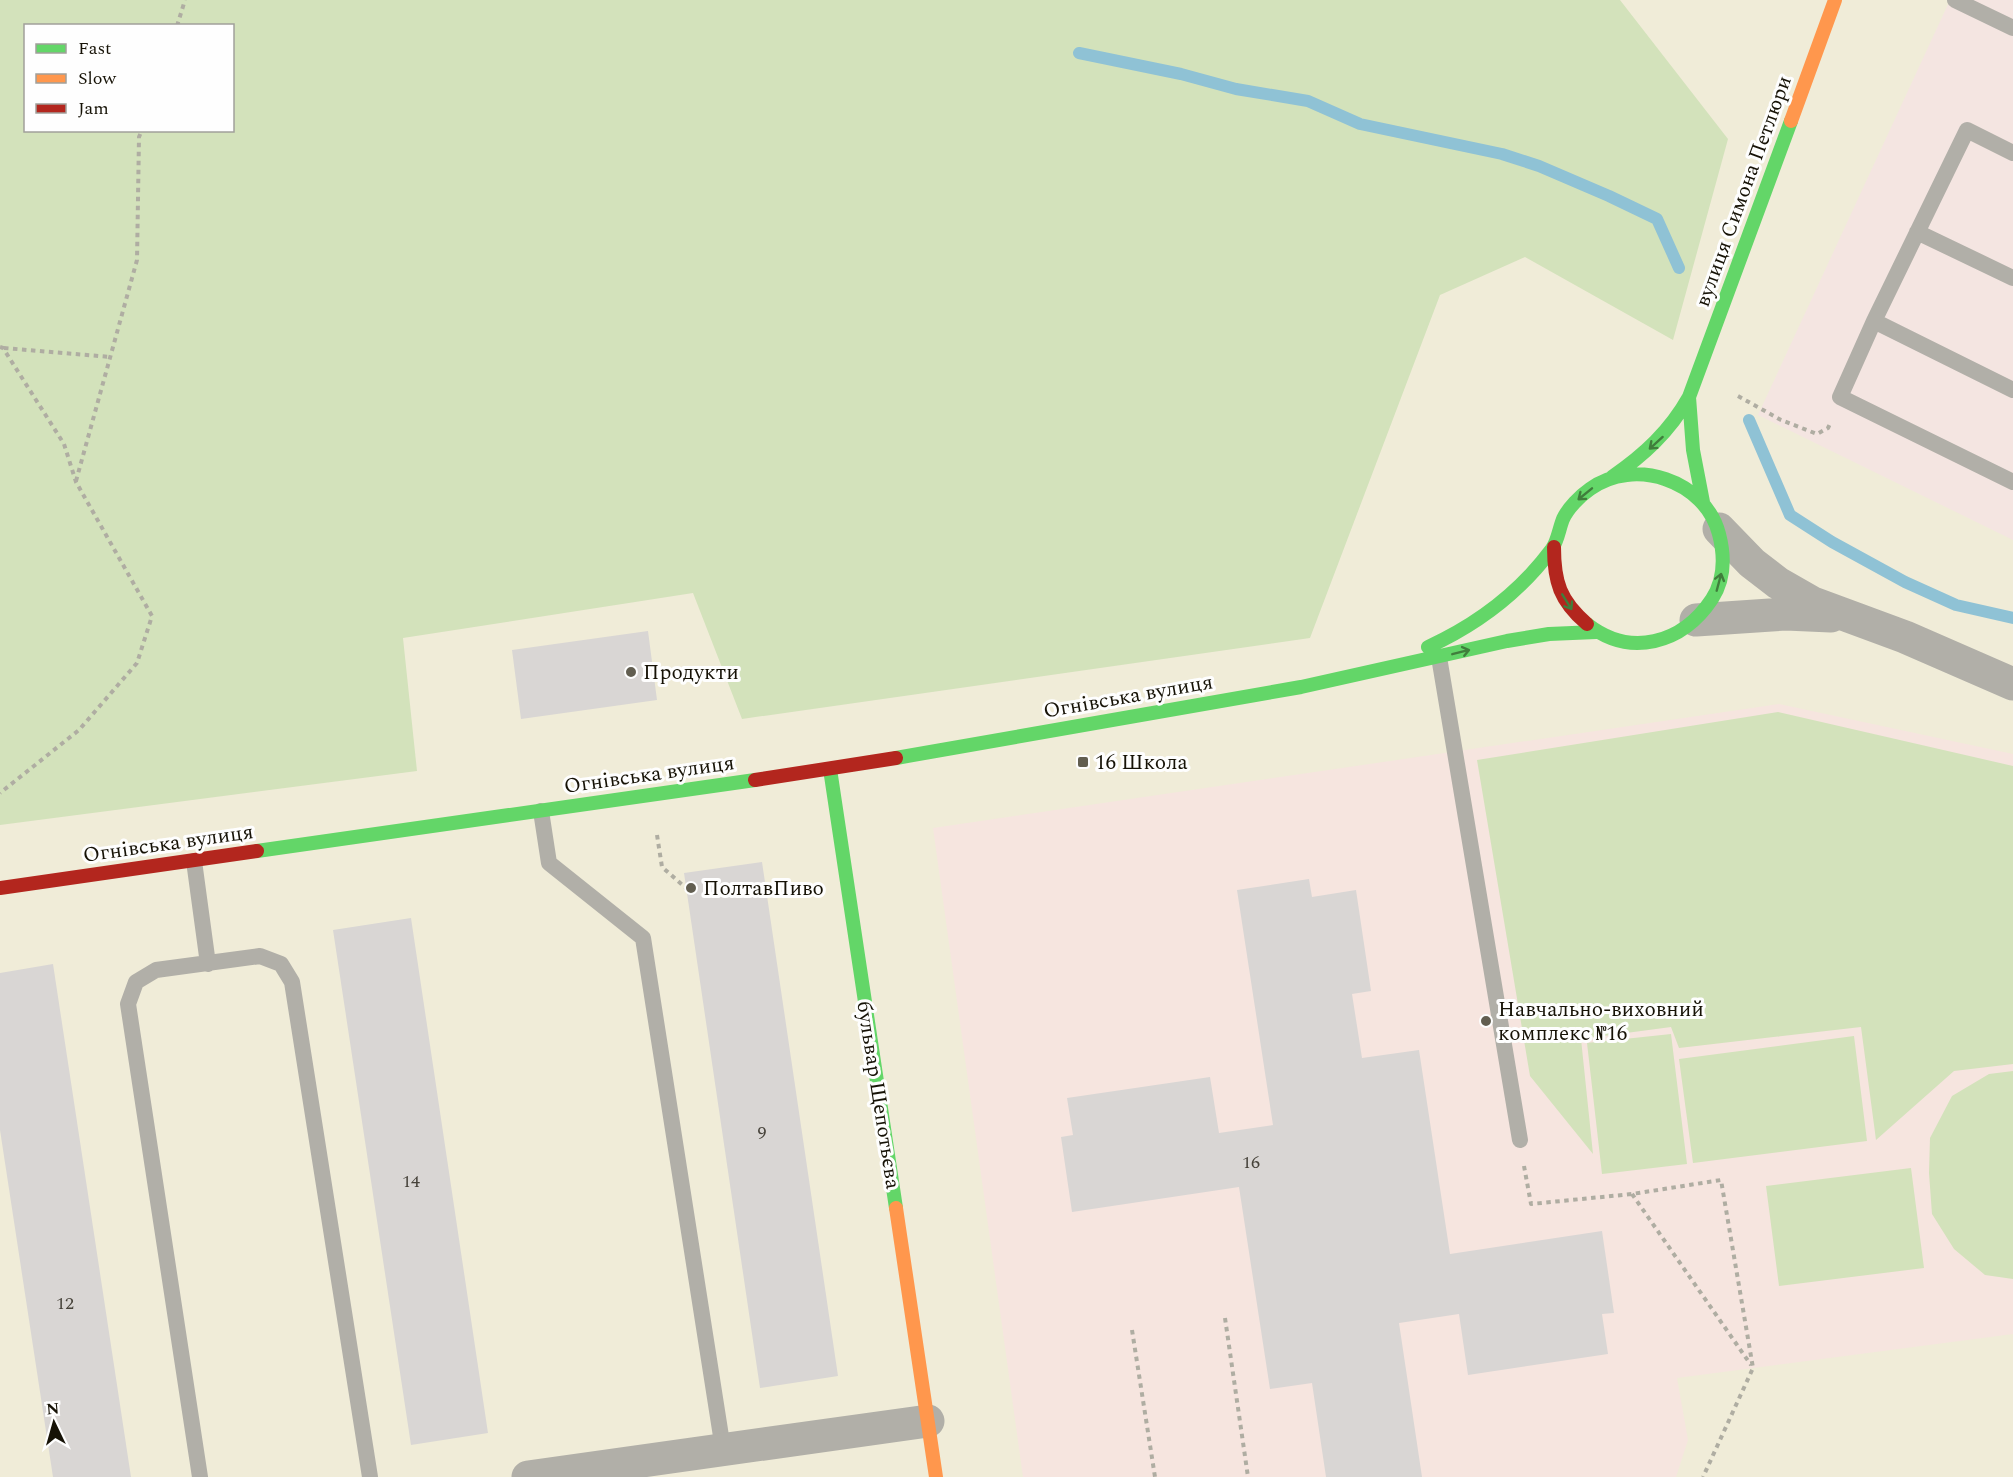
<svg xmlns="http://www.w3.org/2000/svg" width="2013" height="1477" viewBox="0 0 2013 1477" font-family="Spectral,serif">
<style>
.industrial{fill:#f4e5e1}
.education{fill:#f6e5df}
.green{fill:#d3e2bb;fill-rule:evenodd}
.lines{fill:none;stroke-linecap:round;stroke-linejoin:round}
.stream{stroke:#8fc2d5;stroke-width:12}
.building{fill:#d9d6d4}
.path{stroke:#afada2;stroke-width:4;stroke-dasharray:4.5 4.5;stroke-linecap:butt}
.lane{stroke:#b1afa8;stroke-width:16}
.street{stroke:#b1afa8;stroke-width:33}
.fast{stroke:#63d668;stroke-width:14}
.slow{stroke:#ff974d;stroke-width:14}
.jam{stroke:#b3261e;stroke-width:14}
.oneway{stroke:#407e3c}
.poi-dot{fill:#625e50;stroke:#fefefe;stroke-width:2}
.labels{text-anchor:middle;stroke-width:6;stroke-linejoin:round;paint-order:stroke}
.number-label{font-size:18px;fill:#47433a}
.street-label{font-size:21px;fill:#161206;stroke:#fefefe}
.poi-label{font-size:21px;fill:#161206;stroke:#fefefe;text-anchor:start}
</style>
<rect width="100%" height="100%" fill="#f0ecd8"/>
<!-- industrial -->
<path class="industrial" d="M1950 0H2013V540L1758 415Z"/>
<!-- education -->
<path class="education" d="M1779 704 2013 754V1334L1677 1378 1688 1440 1676 1477H1023L933 828Z"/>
<!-- green -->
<path class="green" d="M0 0H1620L1728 139 1673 340 1525 257 1440 295 1310 638 742 719 693 593 403 638 417 771 0 825ZM26 26H232V130H26Z
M1778 712 2013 766V1064L1954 1071 1876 1140 1861 1027 1679 1048 1671 1027 1581 1039 1593 1154 1530 1076 1477 760Z
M1671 1034 1687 1164 1602 1174 1587 1043Z
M1854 1036 1867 1141 1693 1163 1679 1059Z
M2013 1071V1279L1985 1275 1954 1249 1932 1214 1929 1173 1930 1138 1952 1096 1989 1074Z
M1911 1168 1924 1268 1779 1286 1766 1186Z"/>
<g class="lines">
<!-- stream -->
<path class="stream" d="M1079 53 1181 74 1236 89 1308 101 1360 124 1502 154 1539 166 1609 196 1657 219 1679 268
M1749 420 1790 515 1832 542 1905 582 1956 605 2013 618"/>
</g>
<!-- building -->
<path class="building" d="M648 631 657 700 521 719 512 650Z
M762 862 838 1376 760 1388 684 873Z
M1309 879 1312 897 1356 890 1371 991 1352 994 1362 1058 1419 1050 1450 1254 1602 1231 1614 1313 1602 1314 1608 1354 1468 1375 1459 1314 1399 1323 1422 1477H1326L1312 1383 1270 1389 1239 1187 1072 1212 1061 1137 1073 1135 1067 1098 1210 1077 1219 1133 1273 1125 1237 890Z
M411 918 488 1433 411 1445 333 930Z
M53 964 131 1477H53L0 1130V973Z"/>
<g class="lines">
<!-- path -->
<path class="path" d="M177 26 185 0
M0 347 3 348 64 444 76 482 152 616 137 663 79 730 0 793
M4 348 111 357
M1738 396 1781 420 1817 434 1828 428 1830 424
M76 481 137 260 139 137 142 130
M657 835 662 867 687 889
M1524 1166 1531 1204 1632 1194 1721 1180 1753 1368 1703 1477
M1632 1194 1751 1365
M1225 1318 1248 1477
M1132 1330 1155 1477"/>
<!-- lane -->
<path class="lane" d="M1955 0 2013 28
M2013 153 1967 130 1874 321 1840 397 2013 482
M1917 232 2013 278
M1874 321 2013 390
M1439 657 1520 1140
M541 811 549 863 643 938 723 1449
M194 861 208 964
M200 1477 128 1004 136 982 156 970 260 956 281 964 292 982 370 1477"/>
<!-- street -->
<path class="street" d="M1719 529 1752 563 1778 583 1813 603 1905 637 2013 684
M1696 620 1786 614 1831 616
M528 1477 928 1421"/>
<!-- fast -->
<path class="fast" d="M1689 397 1693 450 1703 502
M1612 477C1644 455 1670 431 1689 397L1791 121
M1428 647C1476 625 1520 592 1552 549 1558 540 1559 529 1563 519 1568 508 1580 496 1590 489 1634 457 1705 480 1719 534 1725 557 1725 579 1712 599 1682 644 1630 658 1587 624
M896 758 1301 687 1507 641 1549 634 1596 632
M830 769 896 1208
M257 851 755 780"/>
<!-- slow -->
<path class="slow" d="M1791 121 1835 0
M896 1208 936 1477"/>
<!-- jam -->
<path class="jam" d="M1554 547C1554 582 1560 601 1587 624
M755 780 896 758
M0 888 257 851"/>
</g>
<!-- one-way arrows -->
<defs><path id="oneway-shaft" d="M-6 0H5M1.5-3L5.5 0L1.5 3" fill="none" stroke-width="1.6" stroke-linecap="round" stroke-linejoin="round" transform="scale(1.5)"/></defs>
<g class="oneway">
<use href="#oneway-shaft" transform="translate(1656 443) rotate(138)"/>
<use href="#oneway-shaft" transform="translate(1585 494) rotate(141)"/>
<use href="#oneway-shaft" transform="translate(1719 582) rotate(-75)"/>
<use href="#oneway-shaft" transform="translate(1567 602) rotate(58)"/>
<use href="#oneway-shaft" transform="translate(1461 652) rotate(-14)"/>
</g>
<!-- markers -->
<g class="poi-dot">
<circle cx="631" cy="672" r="6"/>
<rect x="1077" y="756" width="12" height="12" rx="3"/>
<circle cx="691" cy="888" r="6"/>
<circle cx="1486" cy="1021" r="6"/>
</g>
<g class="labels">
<!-- number labels -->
<g class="number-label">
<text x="762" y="1138">9</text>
<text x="1251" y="1168">16</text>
<text x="411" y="1187">14</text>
<text x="65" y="1309">12</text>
</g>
<!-- street labels -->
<g class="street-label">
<text transform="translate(1743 191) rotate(-70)" y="7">вулиця Симона Петлюри</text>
<text transform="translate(1128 696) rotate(-10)" y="7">Огнівська вулиця</text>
<text transform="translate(649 774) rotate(-8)" y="7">Огнівська вулиця</text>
<text transform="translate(168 843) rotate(-8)" y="7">Огнівська вулиця</text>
<text transform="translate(879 1095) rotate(81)" y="7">бульвар Щепотьєва</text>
</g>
<!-- poi labels -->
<g class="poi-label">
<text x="643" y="679">Продукти</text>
<text x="1095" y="769">16 Школа</text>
<text x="703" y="895">ПолтавПиво</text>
<text x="1498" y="1016">Навчально-виховний<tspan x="1498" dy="24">комплекс №16</tspan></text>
</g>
</g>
<!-- legend -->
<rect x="24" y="24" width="210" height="108" fill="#fefefe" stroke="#a1a09b" stroke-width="1.5"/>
<rect x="36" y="44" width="30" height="9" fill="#63d668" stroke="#a1a09b" stroke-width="1.5"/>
<text x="78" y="54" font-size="18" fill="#161206">Fast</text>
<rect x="36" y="74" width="30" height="9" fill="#ff974d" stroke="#a1a09b" stroke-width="1.5"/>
<text x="78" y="84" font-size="18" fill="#161206">Slow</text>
<rect x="36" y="104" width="30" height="9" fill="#b3261e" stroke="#a1a09b" stroke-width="1.5"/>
<text x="78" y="114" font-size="18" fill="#161206">Jam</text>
<!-- north arrow -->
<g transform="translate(54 1423) rotate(355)" stroke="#fefefe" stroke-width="4.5" paint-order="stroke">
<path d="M0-4.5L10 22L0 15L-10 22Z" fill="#161206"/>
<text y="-9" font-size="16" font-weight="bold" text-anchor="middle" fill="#161206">N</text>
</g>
</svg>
